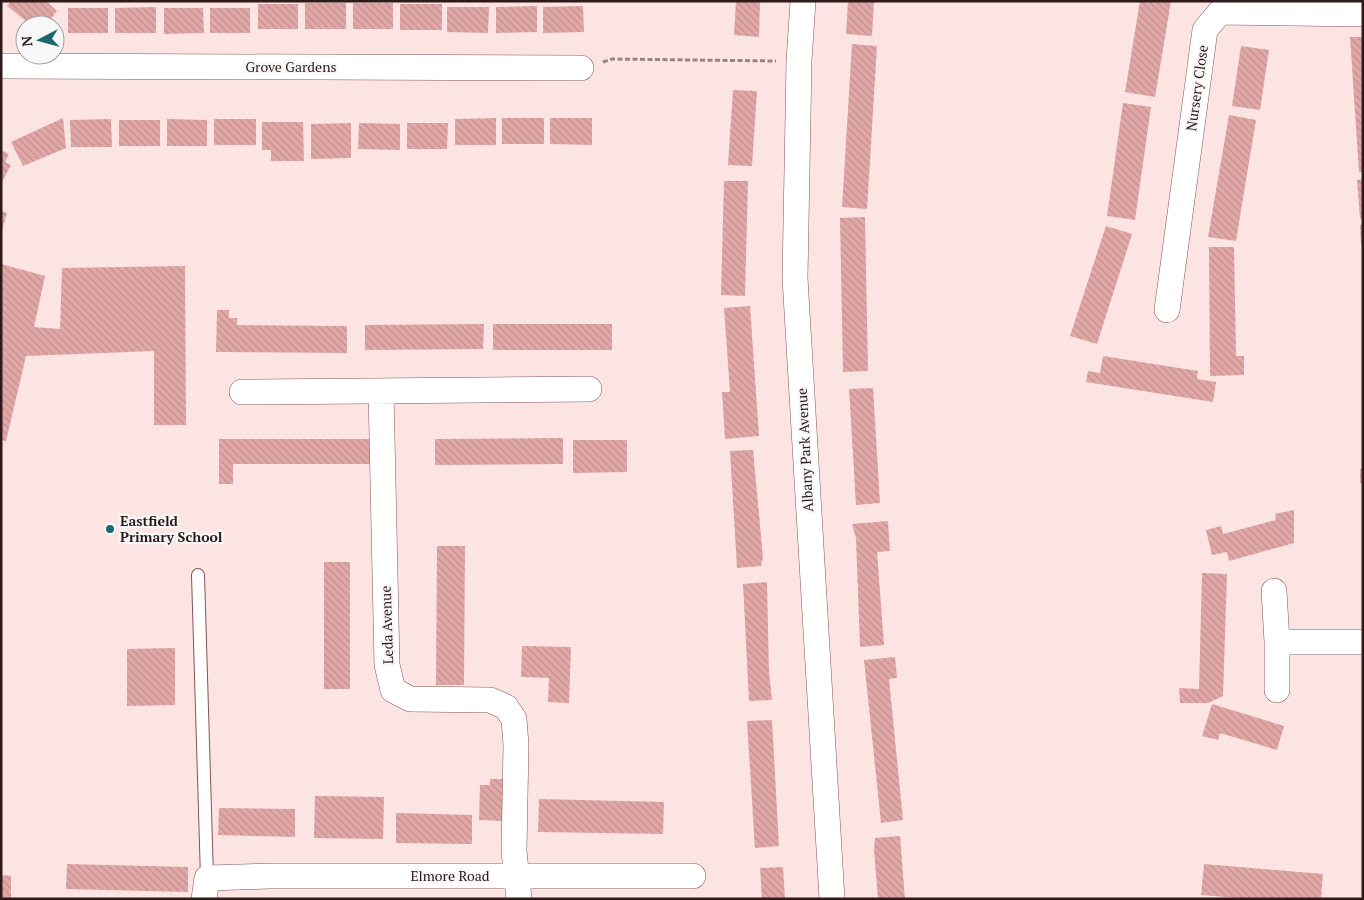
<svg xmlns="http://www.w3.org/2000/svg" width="1364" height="900" viewBox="0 0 1364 900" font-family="'PT Serif',serif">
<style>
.building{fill:url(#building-back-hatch)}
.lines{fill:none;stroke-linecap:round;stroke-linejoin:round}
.service-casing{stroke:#865454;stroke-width:14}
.minor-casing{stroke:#865454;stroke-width:26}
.path{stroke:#9a8483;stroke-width:3;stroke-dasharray:5 2.5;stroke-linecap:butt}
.service{stroke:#fff;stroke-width:12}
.minor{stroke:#fff;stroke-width:25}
.poi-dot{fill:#1b686c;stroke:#f7f7f7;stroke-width:2}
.labels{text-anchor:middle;stroke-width:4.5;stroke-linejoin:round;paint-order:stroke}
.street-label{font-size:14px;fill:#2f1a1a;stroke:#f7f7f7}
.poi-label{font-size:14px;font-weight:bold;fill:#2f1a1a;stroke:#f7f7f7;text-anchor:start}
</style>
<defs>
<pattern id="building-back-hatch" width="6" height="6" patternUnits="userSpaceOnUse" patternTransform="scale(1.25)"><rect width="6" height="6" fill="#e1a8a7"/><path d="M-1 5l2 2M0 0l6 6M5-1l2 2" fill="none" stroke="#c1908f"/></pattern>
</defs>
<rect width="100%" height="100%" fill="#fce4e3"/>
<!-- building -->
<path class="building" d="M11 1H46L57 11 46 25H31L7 6Z
M736 1H760L759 37 734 35Z
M848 1H874L872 36 846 34Z
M1140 1H1171L1155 97 1125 92Z
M305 3H346V29H305Z
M353 3H393V29H353Z
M258 4H298V29H258Z
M400 4H442V30H400Z
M537 6V32L496 33V7Z
M583 6 584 32 543 33V7Z
M156 7V33H115V8Z
M447 7H489L488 33 447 32Z
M68 8H108V33H68Z
M164 8H203L204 33 164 34Z
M210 8H250V33H210Z
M1350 37H1363V172H1359Z
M852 44 877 46 867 209 842 207Z
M1241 46 1269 50 1260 110 1232 106Z
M733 90 757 91 752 166 728 165Z
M1123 103 1151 107 1135 220 1107 216Z
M1229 115 1256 120 1236 241 1208 237Z
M63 118 66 148 23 166 11 142Z
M496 118V145H455V119Z
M502 118H544V144H502Z
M550 118H592V145L550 144Z
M111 119 112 147H71L70 120Z
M167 119 207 120V146H167Z
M214 119H256V145H214Z
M119 120H160V146H119Z
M262 122H303L304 161H271V150H262Z
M351 123V158L311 159V124Z
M359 123 400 124V150L358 149Z
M407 123H448L447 149H407Z
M1 150 9 154 5 162 11 165 1 184Z
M1363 179V218L1360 219 1357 180Z
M724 181H748L745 296 721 295Z
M1 211 7 213 2 230H1Z
M865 217 868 371 843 372 840 218Z
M1363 224V244H1361L1360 225Z
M1106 226 1132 234 1097 344 1070 336Z
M1209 247H1234L1236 356H1244V375L1210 376Z
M1 264 45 276 34 327 60 329 62 268 185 266 186 425H154V351L26 356 6 441 1 440Z
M750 306 759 436 725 439 722 392H730L724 308Z
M217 310H229V318H237V325L347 326V353L216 352Z
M484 324 483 349 365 350V325Z
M493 324H612V350H493Z
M1103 356 1198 371 1197 379 1216 382 1213 402 1086 382 1088 371 1100 373Z
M873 388 880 503 856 505 849 389Z
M563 438V464L435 465V439Z
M219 439H375L374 464H233V484H219Z
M573 440H627V472L573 473Z
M753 450 763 557 761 566 737 568 730 451Z
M1360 469H1363V483H1360Z
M1294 510V543L1229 561 1227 552 1212 555 1206 530 1221 526 1223 534 1276 520 1275 514Z
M888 521 890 551 877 552 884 645 860 647 856 538 852 524Z
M437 546H465L464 685H436Z
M324 562H350V689H324Z
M1202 573 1227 574 1223 696 1208 703H1180L1179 688 1199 689Z
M767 582 769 672 772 700 749 701 743 584Z
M522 646 571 647 569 703 548 702 549 678 521 677Z
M175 648V705L127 706V649Z
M895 657 897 678 889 679 903 820 881 823 864 660Z
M1212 704 1284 726 1277 750 1220 733 1218 740 1202 736Z
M772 720 779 846 755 848 747 721Z
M490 779H504L502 821 479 820 480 785H490Z
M315 796 384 797 383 839 314 838Z
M539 799 664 802 663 834 538 832Z
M219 808 295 809V837L218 835Z
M396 813 472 815V844L396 843Z
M900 836 905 899H878L874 849 875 838Z
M67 864 188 867V892L66 889Z
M1204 864 1323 874 1321 899H1250L1201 895Z
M783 867 785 899H762L760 868Z
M1 875 11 876V899H1Z"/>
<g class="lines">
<defs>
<path id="service" d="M198 575 207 878"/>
<path id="minor" d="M803 1 799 61 795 278 832 899
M1 66 581 68
M1167 310 1205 30 1220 12 1363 14
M381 391 387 665 393 690 410 699 490 700 506 707 514 719 516 745 514 851 519 899
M242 392 589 389
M1274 591 1277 642V690
M1277 642H1363
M204 899 207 878 270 876H693"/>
</defs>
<!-- service casing -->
<use href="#service" class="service-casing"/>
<!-- minor casing -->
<use href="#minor" class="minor-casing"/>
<!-- path -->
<path class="path" d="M603 62 612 59 776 61"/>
<!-- service -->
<use href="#service" class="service"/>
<!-- minor -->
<use href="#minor" class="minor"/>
</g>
<!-- markers -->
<circle class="poi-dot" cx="110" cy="529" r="5"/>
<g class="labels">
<!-- street labels -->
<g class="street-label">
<text x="291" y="72">Grove Gardens</text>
<text transform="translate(1197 88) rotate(-82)" y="5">Nursery Close</text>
<text transform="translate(805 450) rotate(-93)" y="5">Albany Park Avenue</text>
<text transform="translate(387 625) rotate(-92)" y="5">Leda Avenue</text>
<text x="450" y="881">Elmore Road</text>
</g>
<!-- poi labels -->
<g class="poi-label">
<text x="120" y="526">Eastfield<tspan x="120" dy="16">Primary School</tspan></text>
</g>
</g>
<!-- border -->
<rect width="1364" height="900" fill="none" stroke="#2f1a1a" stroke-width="5"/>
<!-- north arrow -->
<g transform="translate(40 40) rotate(264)"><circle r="24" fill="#f7f7f7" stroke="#a79f9f"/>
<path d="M0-4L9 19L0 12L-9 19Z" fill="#1b686c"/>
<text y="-8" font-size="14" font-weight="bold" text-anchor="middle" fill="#2f1a1a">N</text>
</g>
</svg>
